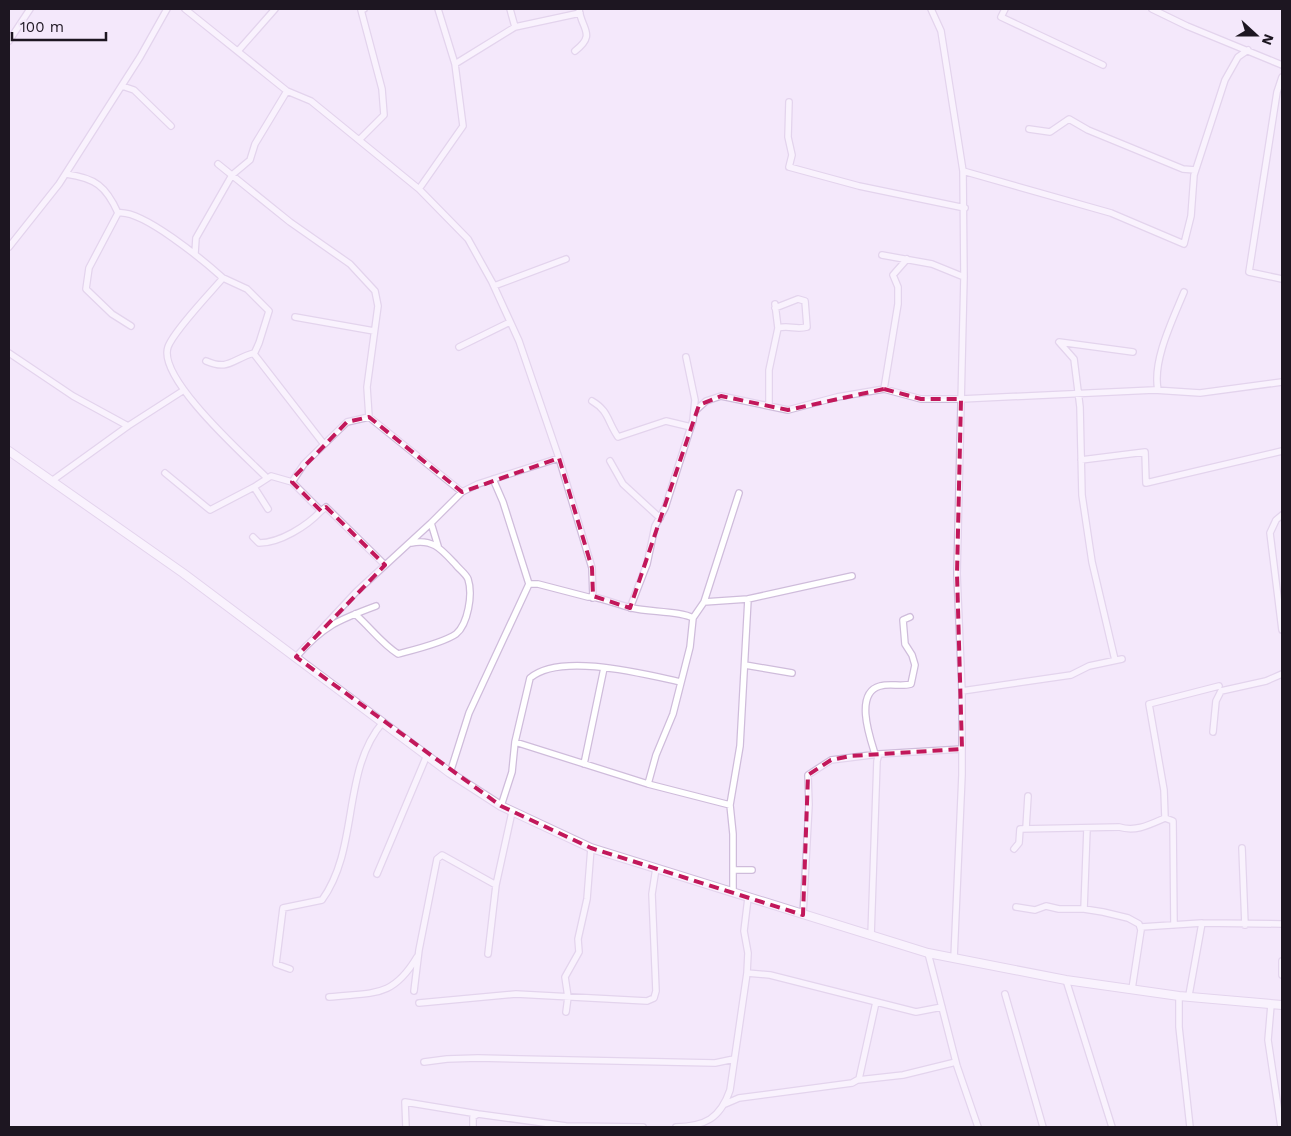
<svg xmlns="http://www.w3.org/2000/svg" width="1291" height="1136" viewBox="0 0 1291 1136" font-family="'Work Sans',sans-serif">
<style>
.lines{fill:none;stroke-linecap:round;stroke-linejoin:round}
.street-casing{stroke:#cfbcdb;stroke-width:8}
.secondary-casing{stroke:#cfbcdb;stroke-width:10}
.street{stroke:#fff;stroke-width:5.5}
.secondary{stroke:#fff;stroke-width:8}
.marked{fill:none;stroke:#c2185b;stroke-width:4;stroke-dasharray:10 6;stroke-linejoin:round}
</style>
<rect width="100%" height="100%" fill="#f4e8fb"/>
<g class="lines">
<defs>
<path id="street" d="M185 9 287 91 311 101 419 189 468 239 492 282 519 341 559 458 592 568 593 598
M510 9 515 27
M931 9 941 31 963 171
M1005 9 1001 17 1103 65
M1152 9 1187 26 1282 65
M9 41 30 9
M238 51 275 9
M575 51C597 34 581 29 579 9
M455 64 515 27 580 13
M1282 77 1277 92 1249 272 1282 279
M122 86 134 90 171 126
M789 102 788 137 792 155 789 167 859 186 965 208
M1029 129 1050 132 1069 119 1088 130 1183 169 1195 170
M359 140 384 115 382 89 361 10 364 9
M218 164 290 222 350 264 375 291 378 306 367 387 369 417 462 492
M66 174C95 178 106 186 118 213L89 268 86 289 112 314 131 326
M419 189 463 126 455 64 438 9
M118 213C142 209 204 261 223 278 210 293 173 332 168 347 157 378 245 456 267 478
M9 247 59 184 140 57 167 9
M195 253 196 238 232 175 250 160 255 144 287 91
M882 255 932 264 964 277
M221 277 247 289 269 311 259 343 254 354 323 443
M494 286 566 259
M775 308 798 299 805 301 807 327C796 330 789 325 778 328
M295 317 374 331
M459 347 510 322
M9 353 73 396 128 426
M206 361C229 371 232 359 254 353
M884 389 898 304V287L893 275 907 259
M1158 390C1152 361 1173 319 1184 292
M592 401C609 411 607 421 618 437L666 421 691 427
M769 406V370L778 328 775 304
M694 412 706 401 721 396 788 410 837 397 884 389 921 399H961L1154 390 1200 393 1282 382
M1081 460 1145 452 1146 483 1282 451
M610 461 623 484 660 518
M165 473 210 510 254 487 271 476 292 482 304 464 347 422 369 417
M53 480 128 426 184 390
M292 482 321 511 326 507 385 565
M254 487 268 509
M1282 515 1276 520 1270 533 1282 630
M431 523 438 546
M253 537 259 543C280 543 307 526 321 511
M748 599 852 576
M704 602 739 493
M630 608 647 564 655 526 665 508 693 420 695 400 686 357
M355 614C370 627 381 643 398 654 413 650 443 643 456 634 468 624 473 594 468 579 466 574 459 569 456 565 442 550 433 538 411 543
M316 635 356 592 431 523 462 492 478 484 559 458
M296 657C323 626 338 620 376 606
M1115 660 1092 562 1082 495 1080 407 1074 359 1059 342 1133 352
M745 665 792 673
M962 691 1071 675 1089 666 1122 659
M1213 732 1216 701 1221 691 1266 681 1282 674
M515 742 530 678C560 652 644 674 681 682
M875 754C870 738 854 693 880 686 890 683 901 687 911 684L915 665 912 655 905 644 903 620 910 617
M584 764 604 668
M450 773 469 713 529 584 503 502 493 479
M648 784 730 805 740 746 748 599 704 602 693 618
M730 805 733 834V893
M501 806 512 772 515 742 648 784 656 755 673 714 690 647 693 618C681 611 648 612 632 608 619 605 607 600 594 597H588L538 584H529
M1165 818 1164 790 1149 704 1219 686
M1026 828 1028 796
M1242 848 1245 925
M1014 849 1019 843 1020 829 1119 827C1136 832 1149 825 1165 818L1173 821 1174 925
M733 870H752
M377 874 427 755
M1016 907 1035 910 1046 906 1059 909H1084L1103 912 1128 918 1139 924 1141 930 1132 989
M1084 909 1087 829
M803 915 809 805 808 775 831 760 879 754
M1141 927 1202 923
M871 936 877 761 879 754 962 749
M928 953 957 1066 978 1127
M488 954 496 885
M954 958 962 775V691L957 574 964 277 963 171 1111 213 1184 244 1191 216 1194 175 1225 80 1238 57 1248 50
M1282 961V975
M290 969 276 964 283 908 322 900C360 847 341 771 383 722
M747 973 770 975 916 1012 942 1007
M1066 980 1112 1127
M414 991 419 950 437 859 442 855 496 885 512 812
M1005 994 1043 1127
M1189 995 1202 923 1282 924
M1179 996V1027L1190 1127
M329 997C373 992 392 999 417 957
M419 1003 516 994 647 1001 654 998 656 991 652 894 656 868
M1271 1005 1268 1040 1281 1127
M566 1012 568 997 565 977 579 952 578 939 587 899 591 848
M424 1062 447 1059 478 1058 715 1063 734 1059
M858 1080 903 1075 956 1062
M725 1104 739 1098 852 1083 859 1079 876 1002
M406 1127 405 1102 478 1114
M473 1127V1117L478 1114 566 1126 643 1127
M676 1127C705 1126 720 1119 730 1090L747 973 748 953 744 931 748 898"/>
<path id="secondary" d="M9 451 183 573 450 773 501 806 591 848 928 953 1066 980 1179 996 1282 1005"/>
</defs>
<!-- street casing -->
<use href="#street" class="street-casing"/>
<!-- secondary casing -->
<use href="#secondary" class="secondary-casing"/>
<!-- street -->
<use href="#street" class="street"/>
<!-- secondary -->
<use href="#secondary" class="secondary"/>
</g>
<!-- marked area -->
<path d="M0 0H1291V1136H0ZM884 389 921 399H961L957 574 962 749 850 756 831 760 808 775 803 915 591 848 501 806 296 657 385 565 326 507 321 511 292 482 294 477 347 422 369 417 462 492 559 458 592 568 593 596 630 608 699 405 721 396 788 410Z" fill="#f4e8fb" fill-opacity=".55" fill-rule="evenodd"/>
<path class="marked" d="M884 389 921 399H961L957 574 962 749 850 756 831 760 808 775 803 915 591 848 501 806 296 657 385 565 326 507 321 511 292 482 294 477 347 422 369 417 462 492 559 458 592 568 593 596 630 608 699 405 721 396 788 410Z"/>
<!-- border -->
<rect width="1291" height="1136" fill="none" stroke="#1d1621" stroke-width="20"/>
<!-- north arrow -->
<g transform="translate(1256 35) rotate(111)" stroke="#f4e8fb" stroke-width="4" paint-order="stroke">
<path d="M0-4L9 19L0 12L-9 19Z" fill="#1d1621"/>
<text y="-8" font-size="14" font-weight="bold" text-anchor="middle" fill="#1d1621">N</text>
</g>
<!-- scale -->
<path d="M12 32v8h94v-8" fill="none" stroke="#1d1621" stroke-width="2.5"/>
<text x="20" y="32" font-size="15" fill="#1d1621" stroke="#f4e8fb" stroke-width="4" paint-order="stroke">100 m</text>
</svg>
